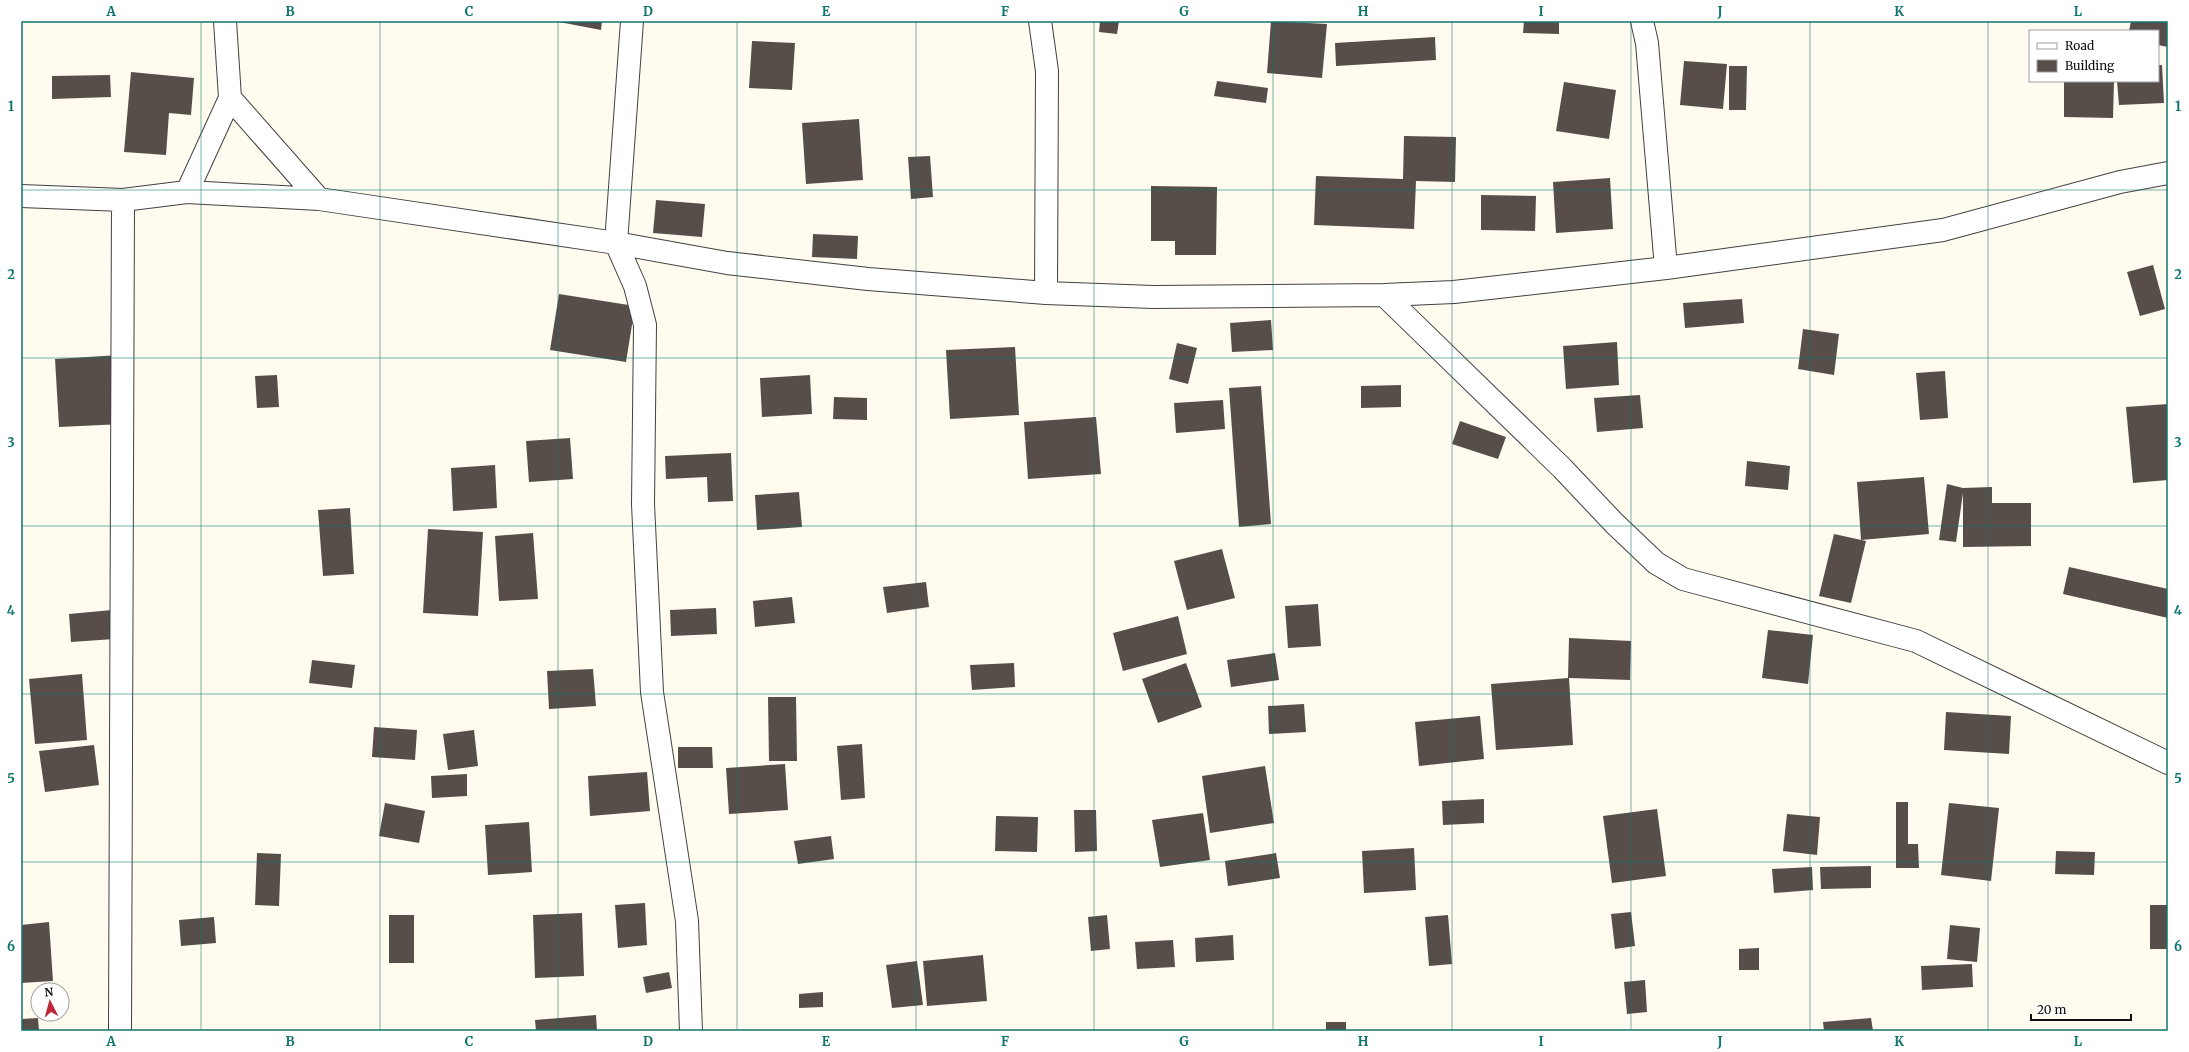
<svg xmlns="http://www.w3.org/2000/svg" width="2189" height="1052" viewBox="0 0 2189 1052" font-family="Merriweather,serif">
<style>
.building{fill:#574e4a}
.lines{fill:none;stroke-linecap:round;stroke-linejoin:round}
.street-casing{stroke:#414141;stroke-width:24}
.street{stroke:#fff;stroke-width:22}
.grid{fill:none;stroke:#0f766e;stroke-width:1;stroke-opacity:0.55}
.neatline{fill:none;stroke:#0f766e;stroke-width:1.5}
.grid-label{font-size:13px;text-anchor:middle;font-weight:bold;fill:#0f766e}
</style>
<rect width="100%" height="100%" fill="#fffbef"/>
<!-- building -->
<path class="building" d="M554 21H602L601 30Z
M1100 21H1119L1117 34 1099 32Z
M1271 21 1327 24 1322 78 1267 73Z
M1524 21H1559V34L1523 33Z
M2131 21H2168V47L2158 45V31H2129Z
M1435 37 1436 60 1336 66 1335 43Z
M752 41 795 43 792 90 749 88Z
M1684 61 1727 64 1723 109 1680 105Z
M2158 65H2162L2164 103 2119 105 2117 81H2158Z
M1729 66H1747L1746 110H1729Z
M131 72 194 78 191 115 169 113 166 155 124 152Z
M110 75 111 97 52 99V76Z
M1217 81 1268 88 1266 103 1214 96Z
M2064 81H2114L2113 118 2064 117Z
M1564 82 1616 90 1609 139 1556 131Z
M859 119 863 180 806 184 802 123Z
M1404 136 1456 137 1455 182 1416 181 1414 229 1314 225 1316 176 1403 179Z
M930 156 933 197 911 199 908 157Z
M1610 178 1613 229 1556 233 1553 182Z
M1151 186 1217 187 1216 255H1175V241H1151Z
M1481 195 1536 196 1535 231 1481 230Z
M656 200 705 204 702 237 653 233Z
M813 234 858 236 857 259 812 257Z
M2153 265 2165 309 2140 316 2127 272Z
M559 294 635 306 626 362 550 350Z
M1742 299 1744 323 1685 328 1683 303Z
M1271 320 1273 350 1232 352 1230 323Z
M1803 329 1839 334 1834 375 1798 369Z
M1617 342 1619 385 1566 389 1563 346Z
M1177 343 1197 348 1188 384 1169 379Z
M1015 347 1019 415 950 419 946 350Z
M120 355 123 424 59 427 55 359Z
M1945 371 1948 418 1920 420 1916 373Z
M277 375 279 407 257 408 255 376Z
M810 375 812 414 762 417 760 378Z
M1401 385V407L1361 408V386Z
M1261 386 1271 524 1239 527 1229 388Z
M1640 395 1643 428 1597 432 1594 398Z
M834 397 867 398V420L833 419Z
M1223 400 1225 429 1176 433 1174 403Z
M2168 404V480L2133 483 2126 407Z
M1096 417 1101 474 1028 479 1024 422Z
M1460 421 1506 437 1498 459 1452 444Z
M570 438 573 479 529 482 526 441Z
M731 453 733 501 708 502 707 477 666 479 665 456Z
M1747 461 1790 466 1788 490 1745 486Z
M495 465 497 508 453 511 451 468Z
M1924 477 1929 534 1861 540 1857 482Z
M1947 484 1963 488 1992 487V503H2031V546L1963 547V493L1956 542 1939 540Z
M799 492 802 527 757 530 755 495Z
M350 508 354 574 323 576 318 510Z
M428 529 483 532 478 616 423 613Z
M533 533 538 599 499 601 495 536Z
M1834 534 1866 541 1851 603 1819 596Z
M1222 549 1235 598 1187 610 1174 561Z
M2069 567 2168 589V618L2063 594Z
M926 582 929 607 887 613 883 587Z
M792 597 795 623 755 627 753 601Z
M1318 604 1321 646 1288 648 1285 606Z
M716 608 717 634 671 636 670 610Z
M112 610 114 639 71 642 69 614Z
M1178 616 1187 654 1123 671 1113 633Z
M1768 630 1813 635 1808 684 1762 678Z
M1569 638 1631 641 1630 680 1569 678 1573 745 1496 750 1491 684 1568 678Z
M1275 653 1279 680 1231 687 1227 660Z
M312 660 355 665 352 688 309 683Z
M1014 663 1015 687 972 690 970 665Z
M1186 663 1202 707 1158 723 1142 679Z
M593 669 596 706 549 709 547 671Z
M82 674 87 740 35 744 29 679Z
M768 697H796L797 761H769Z
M1304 704 1306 732 1269 734 1268 706Z
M1946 712 2011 716 2009 754 1944 750Z
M1480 716 1484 759 1419 766 1415 722Z
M374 727 417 730 415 760 372 757Z
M474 730 478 766 448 770 443 734Z
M862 744 865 798 841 800 837 746Z
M94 745 99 785 45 792 39 751Z
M678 747H712L713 768H678Z
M785 764 788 810 729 814 726 768Z
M1265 766 1274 823 1210 833 1202 776Z
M647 772 650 811 590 816 588 776Z
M467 774V796L432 798 431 776Z
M1484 799V823L1443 825 1442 801Z
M1896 802H1908V844H1918L1919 868H1896Z
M385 803 425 811 419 843 379 836Z
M1949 803 1999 808 1991 881 1941 875Z
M1657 809 1666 876 1612 883 1603 816Z
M1074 810H1096L1097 851 1075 852Z
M1203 813 1210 860 1160 867 1152 820Z
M1787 814 1820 817 1817 855 1783 851Z
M996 816 1038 817 1037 852 995 851Z
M529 822 532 872 488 875 485 825Z
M831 836 834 859 798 864 794 841Z
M1414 848 1416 890 1364 893 1362 851Z
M2056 851 2095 852 2094 875 2055 874Z
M257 853 281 854 279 906 255 905Z
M1276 853 1280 878 1228 886 1225 861Z
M1871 866V888L1821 889 1820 867Z
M1812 867 1813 890 1774 893 1772 869Z
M645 903 647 945 618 948 615 905Z
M2150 905H2168V949H2150Z
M1631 912 1635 946 1615 949 1611 914Z
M582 913 584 976 535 978 533 915Z
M389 915H414V963H389Z
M1107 915 1110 949 1091 951 1088 917Z
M1448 915 1452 964 1429 966 1425 917Z
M214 917 216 943 181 946 179 920Z
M49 922 53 981 21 983V925Z
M1950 925 1980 928 1977 962 1947 959Z
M1233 935 1234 960 1196 962 1195 938Z
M1173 940 1175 967 1137 969 1135 942Z
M1759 948V970H1739V949Z
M983 955 987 1001 927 1006 923 961Z
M917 961 923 1005 892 1008 886 965Z
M1972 964 1973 987 1922 990 1921 966Z
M669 972 672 988 646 993 643 977Z
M1645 980 1647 1012 1627 1014 1624 982Z
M823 992V1007L799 1008V994Z
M596 1015 597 1031H536L535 1020Z
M38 1018 39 1031H21V1019Z
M1871 1018 1873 1031H1824L1823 1022Z
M1326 1022H1346V1031H1326Z"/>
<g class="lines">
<defs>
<path id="street" d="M632 21 616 243 635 286 645 325 643 504 652 692 687 921 691 1031
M1040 21 1047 71 1046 293
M1642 21 1647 43 1666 268
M230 98 319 199
M187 192 230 98 225 21
M21 196 123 200 187 192 319 199 616 243 727 263 868 279 1046 293 1153 297 1384 295 1454 292 1666 268 1943 230 2120 182 2168 173
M1384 295 1562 468 1614 523 1656 563 1683 579 1916 641 2168 763
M120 1031 123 200"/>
</defs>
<!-- street casing -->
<use href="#street" class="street-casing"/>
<!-- street -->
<use href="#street" class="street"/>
</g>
<!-- grid -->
<path class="grid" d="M201 21V1031M380 21V1031M558 21V1031M737 21V1031M916 21V1031M1094 21V1031M1273 21V1031M1452 21V1031M1631 21V1031M1810 21V1031M1988 21V1031M21 190H2168M21 358H2168M21 526H2168M21 694H2168M21 862H2168"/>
<!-- border -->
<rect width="2189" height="1052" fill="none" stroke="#ffffff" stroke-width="44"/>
<!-- legend -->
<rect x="2029" y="30" width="130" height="52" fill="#ffffff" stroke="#9f9f9f"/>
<rect x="2037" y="43" width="20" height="6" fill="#ffffff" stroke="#9f9f9f"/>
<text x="2065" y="50" font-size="12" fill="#0e0e0e">Road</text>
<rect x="2037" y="60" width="20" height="12" fill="#574e4a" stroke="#9f9f9f"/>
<text x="2065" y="70" font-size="12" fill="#0e0e0e">Building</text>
<!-- north arrow -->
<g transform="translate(50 1002) rotate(354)"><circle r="19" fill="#ffffff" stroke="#9f9f9f"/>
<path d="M0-3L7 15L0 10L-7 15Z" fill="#be2639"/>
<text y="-6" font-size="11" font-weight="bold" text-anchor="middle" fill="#0e0e0e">N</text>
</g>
<!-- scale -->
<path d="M2031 1014v6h100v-6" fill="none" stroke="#0e0e0e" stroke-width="2"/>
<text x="2037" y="1014" font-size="12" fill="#0e0e0e" stroke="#ffffff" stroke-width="3" paint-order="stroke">20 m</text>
<rect x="22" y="22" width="2145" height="1008" class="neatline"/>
<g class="grid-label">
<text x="111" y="16">A</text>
<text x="290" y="16">B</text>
<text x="469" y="16">C</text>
<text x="648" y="16">D</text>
<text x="826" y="16">E</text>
<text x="1005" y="16">F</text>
<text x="1184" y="16">G</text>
<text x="1363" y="16">H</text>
<text x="1541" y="16">I</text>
<text x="1720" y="16">J</text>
<text x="1899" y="16">K</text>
<text x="2078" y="16">L</text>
<text x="11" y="111">1</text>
<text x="2178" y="111">1</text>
<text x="11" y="279">2</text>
<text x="2178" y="279">2</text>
<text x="11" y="447">3</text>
<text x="2178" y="447">3</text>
<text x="11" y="615">4</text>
<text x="2178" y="615">4</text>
<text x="11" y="783">5</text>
<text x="2178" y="783">5</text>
<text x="11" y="951">6</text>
<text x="2178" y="951">6</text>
<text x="111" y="1046">A</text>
<text x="290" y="1046">B</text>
<text x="469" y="1046">C</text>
<text x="648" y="1046">D</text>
<text x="826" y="1046">E</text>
<text x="1005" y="1046">F</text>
<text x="1184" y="1046">G</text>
<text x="1363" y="1046">H</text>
<text x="1541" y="1046">I</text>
<text x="1720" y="1046">J</text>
<text x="1899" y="1046">K</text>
<text x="2078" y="1046">L</text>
</g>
</svg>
